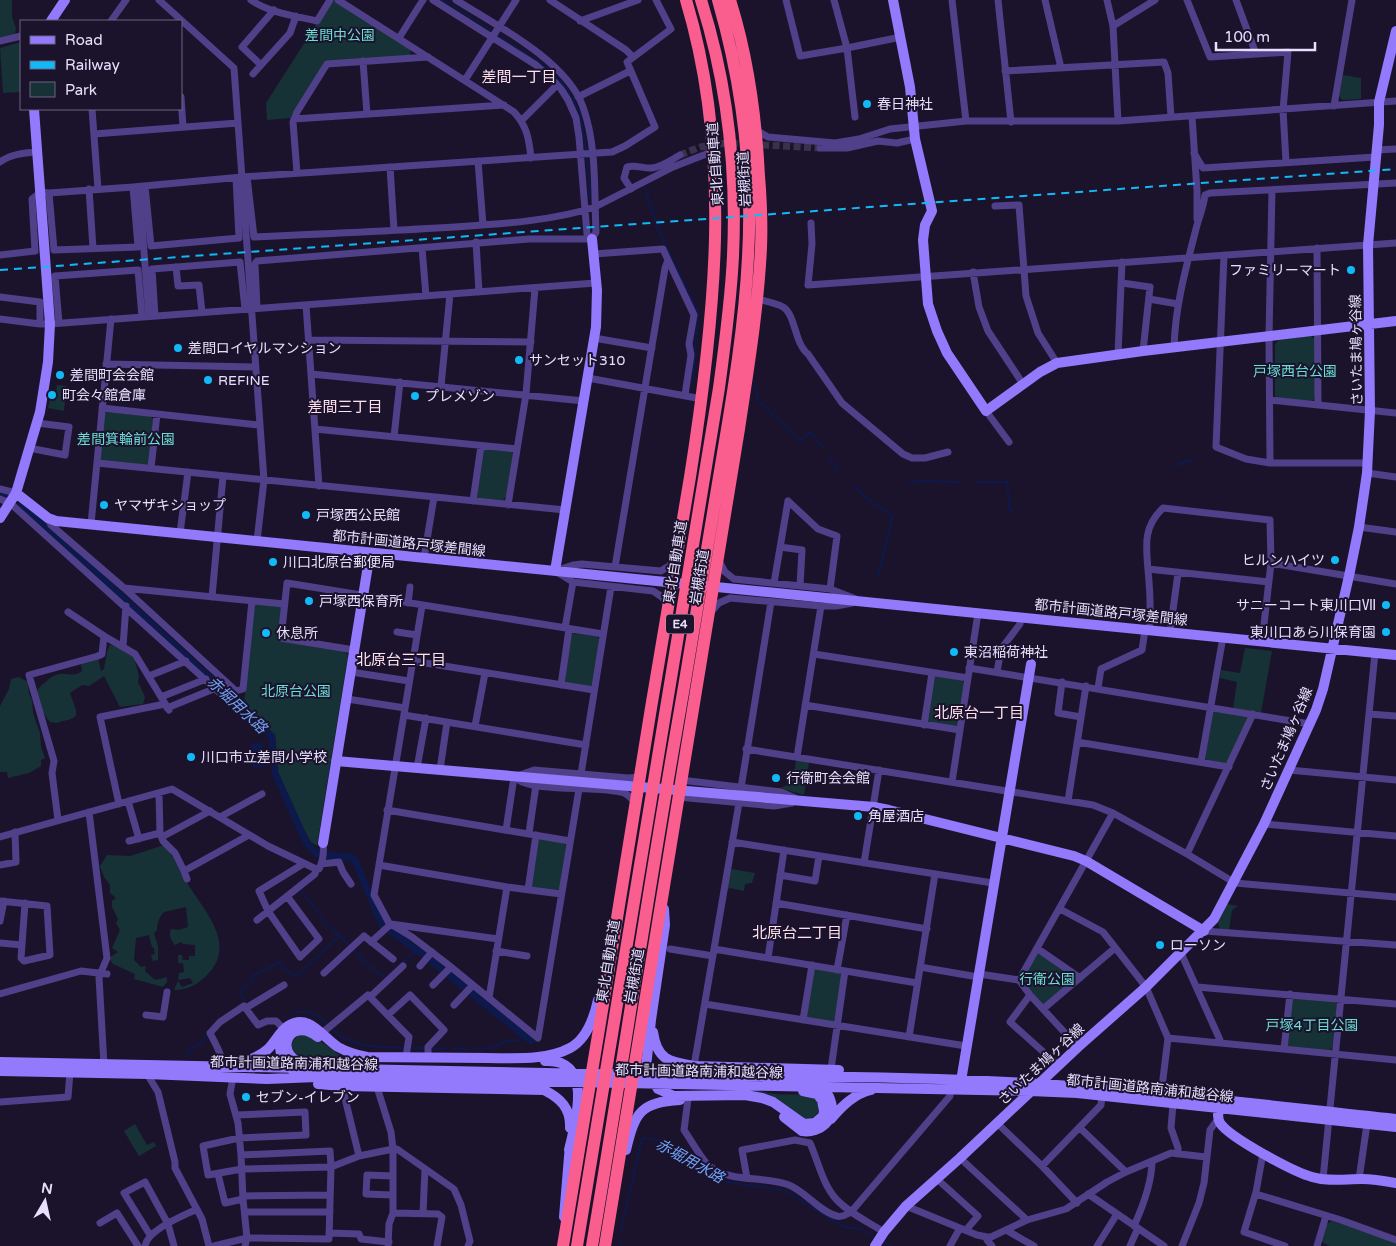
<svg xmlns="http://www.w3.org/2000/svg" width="1396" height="1246" viewBox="0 0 1396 1246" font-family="'Varela Round','Noto Sans JP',sans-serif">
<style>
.green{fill:#163236}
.water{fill:#0d194a}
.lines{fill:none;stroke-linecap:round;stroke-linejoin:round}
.stream{stroke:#0d194a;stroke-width:2}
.canal{stroke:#0d194a;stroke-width:7}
.street-tunnel{stroke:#3a324c;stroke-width:7;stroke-dasharray:7 3.5;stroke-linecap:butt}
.street{stroke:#4f4089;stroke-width:7}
.secondary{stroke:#9379fb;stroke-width:10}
.highway{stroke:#fa5e8e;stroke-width:12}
.rail{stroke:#12b9f7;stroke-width:2;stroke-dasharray:8 6;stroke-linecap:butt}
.poi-dot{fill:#12b9f7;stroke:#1b132c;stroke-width:2}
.labels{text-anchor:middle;stroke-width:4;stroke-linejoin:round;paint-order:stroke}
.shield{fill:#1b132c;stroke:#aaa2bf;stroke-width:1}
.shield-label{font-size:12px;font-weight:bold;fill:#e8dffe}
.park-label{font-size:14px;fill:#6bded5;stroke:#1b132c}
.poi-label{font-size:14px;fill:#e8dffe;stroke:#1b132c;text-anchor:start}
.street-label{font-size:14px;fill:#e8dffe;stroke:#1b132c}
.neighbourhood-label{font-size:15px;fill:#fee1ee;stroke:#1b132c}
.water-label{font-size:15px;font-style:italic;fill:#71a3fa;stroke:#1b132c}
</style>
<rect width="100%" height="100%" fill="#1b132c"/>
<!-- green -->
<path class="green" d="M0 0H12V17L16 28 15 34 0 38Z
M336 1 411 48 410 56 325 62 290 118 267 120 266 103 330 3Z
M21 42V92L3 93 0 48Z
M1343 75 1361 78V99L1342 100 1339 96Z
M1311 336 1315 340V398L1311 402 1276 398 1275 395V344L1279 340Z
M57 385 66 386 64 411 48 408 50 400 55 401Z
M107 412 150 416 153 419 149 463 145 466 102 461 99 458 104 414Z
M485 449 510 451 513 454 506 497 502 501 477 498 482 451Z
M255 604H279L282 607 279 641 345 652 348 655 317 846 311 842 301 825 277 772 275 735 246 707 247 706 244 703Z
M574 633 598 637 600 640 594 684 590 687 565 683 570 635Z
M110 645 120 647 134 657 139 676 138 682 145 697 143 704 120 707 104 676 89 686 82 685 70 693 76 710V716C70 721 64 720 57 723L50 722C44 715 34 699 38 689 40 686 44 683 47 681 50 677 59 673 64 674 71 674 76 676 82 671L81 664 98 658 101 671 104 669 107 652Z
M1245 648 1272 651 1261 713 1233 709 1237 682 1220 678 1221 670 1240 673Z
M935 676 962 680 965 685 959 724 955 727 927 722 932 679Z
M19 677 28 682 29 694 32 700 33 713 40 733 41 747 45 758 41 760V766L29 773 8 778 7 772H0V706L9 689 11 679Z
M1215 711 1247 716 1248 721 1229 760 1225 763 1206 760 1205 758 1212 713Z
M796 760 809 762 804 795 780 788 788 785 786 781 787 772 795 769Z
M539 838 564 842 566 845 560 888 557 891 531 887 536 840Z
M164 845C174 856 178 869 186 881 203 910 240 945 205 977 196 985 187 990 174 990L178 981 182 987 193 983 190 978 178 980 179 973 184 972 183 963H178V955H182L183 960H189V956H195V945L183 944 181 942 175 945C171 940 168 935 171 929L178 930 188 927 186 907 164 912C159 918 157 923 157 930L154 933 158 946V960L153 961 151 955 155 954 154 948 152 947 149 935 136 938 134 960 141 967 146 966 145 971 155 980 167 977V982L163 987 134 979 135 974 113 964 109 958 118 952 112 948 120 930 116 923 118 919 112 907V901L116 898 110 893V885L104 877 100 866 107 855 130 856Z
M731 869 755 873 752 883 745 884 744 891 730 888 727 890Z
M1227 904 1238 906 1232 910 1229 930H1220L1218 923Z
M1038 953 1075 976V980L1047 1004H1041C1018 977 1020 983 1038 953Z
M815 969 840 973 842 977 835 1020 832 1022 807 1018 805 1015 812 971Z
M1292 998 1334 1000 1337 1005 1332 1048 1328 1051 1288 1047 1286 1045Z
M299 1034 316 1038 341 1056 350 1060 371 1063V1065L337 1060 303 1057 294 1052 292 1049V1042Z
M747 1089C757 1090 766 1093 775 1094 790 1096 806 1091 818 1102 821 1113 815 1119 805 1119L747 1093Z
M135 1124 147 1145 154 1142 156 1146 139 1156 124 1131Z
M1332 1221 1373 1233 1396 1243V1246H1329L1321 1241C1324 1233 1324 1224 1332 1221Z"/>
<!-- water -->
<path class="water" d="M262 742 265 767 253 768 251 744Z"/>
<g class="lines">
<!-- stream -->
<path class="stream" d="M443 0 493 32
M497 35C549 68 581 83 586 151
M587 155 590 198
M644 185 661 236 698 312 693 380
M755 386 756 393 758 397 757 399 800 441 810 432 823 447
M829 457 838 470
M1246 462 1256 464
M1176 465 1195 459
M977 482H1007L1010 511 1014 512
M909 483 920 481 961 482
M854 486 875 505 893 516 878 576
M301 890 325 922 349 945
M353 949 368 965 385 978 390 973
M401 964 417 950
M244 1000 239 991 254 981 253 976 280 962 284 968 296 977 339 936
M293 1013C306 1009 317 1013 326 1023
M283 1017 285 1016
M333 1030C352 1048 380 1047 404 1048
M521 1039 525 1036
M413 1048H425
M453 1048 466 1049
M433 1049 446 1048
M473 1049 491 1048 508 1041 519 1040
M189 1057 188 1049 202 1043 207 1036
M621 1230 642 1138 659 1140 711 1174 728 1182 786 1191 844 1227 861 1229 875 1237
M883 1241 891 1246
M619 1246 620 1243"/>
<!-- canal -->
<path class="canal" d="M0 494 8 497
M21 506 90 567 268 733 272 737 275 773 307 844 319 855 351 857 355 861 383 926 423 954 531 1041"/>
<!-- street-tunnel -->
<path class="street-tunnel" d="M680 155 700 147 727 143 820 148"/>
<!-- street -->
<path class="street" d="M159 0 234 68 264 480 257 541
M251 0C269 13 296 16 317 21L330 0
M338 0 514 112C527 126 529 139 531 158
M433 0 536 65 553 80 561 89 568 100 576 118 579 137 587 234 592 239
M456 0C496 25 567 61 583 107 597 146 594 191 596 232L592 239
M550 0 626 50 633 57
M786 0 800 56 847 48 855 117
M834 0 847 48 901 37
M952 0 966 121
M998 0 1011 122
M1045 0 1061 68
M1107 0 1113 26 1118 121
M1187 0 1210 57 1288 52 1283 110 1286 162
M1236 0 1256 54
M111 21 126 0
M580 21 638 0
M1113 26 1155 0
M399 38 423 0
M0 41 21 36
M363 61 367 114
M261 65 242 47 274 10
M1005 71 1164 62 1168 73 1171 117
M253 74 290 33 296 16
M465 80 516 0
M181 97 183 127
M578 97 630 71
M1334 106 1352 0
M92 109 98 189
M1192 116 1197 191V219
M294 119 504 105
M522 120 557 85
M756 130 768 137 835 143 859 139 890 129 966 121H1118L1396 101
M94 134 238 123
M820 148H847L878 141 897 143 915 139
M1376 150 1396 149
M1194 153 1203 168 1375 157
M478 161 483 225
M0 162C11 154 24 153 37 152
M390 167 394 230
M297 173 293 122 297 112 327 64 428 57
M247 177 254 237C321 234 388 231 455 227 499 224 553 221 595 207L673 167 714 151
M145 186 151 246 239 238 236 178
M139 187 149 316
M89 189 93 248
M631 189 624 178 627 167C635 164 644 169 652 168 662 167 671 160 680 155
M49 193 133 187 242 177 612 152 625 146 655 127 627 62 671 29 656 0
M995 206 1019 205 1026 296 1038 333 1057 363
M811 223 812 244 808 285 1396 243
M476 242 479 292
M422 248 426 296
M1317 248 1318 404
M594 254 663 249 668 260 665 268 615 567
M0 255 35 251 32 199 41 192 49 193 54 250 138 247 133 187
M1224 255 1216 447 1246 459 1270 463H1368
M668 260 694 315 689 344 691 355 685 395
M176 267 178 286 199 285 202 312
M973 272 979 307 988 331 1023 384
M1122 283 1150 287 1143 351
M0 297 40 302V324H50L596 283
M757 299C764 301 776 303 783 307 796 315 794 343 808 354L842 403 903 454 912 458H925L948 452
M1149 299 1178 304
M306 305 319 486
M257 308 255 264 257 261 529 239H592
M155 316 152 269 240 262 245 309
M0 319 40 324
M59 323 55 276 138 270 142 317
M594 338 652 348
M309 340 531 342
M1174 348C1175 308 1185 271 1195 233 1198 219 1203 210 1205 195L1210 193 1396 183
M1118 354 1122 262
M106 364 255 367
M311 374 584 401
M588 378 702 399
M441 386 450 294
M1270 400 1396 413
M102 408 259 425
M986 411 1009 442
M315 429 517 449
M394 437 400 382
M29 448 65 455 69 427 37 423
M97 463 565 510
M1270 463 1269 336 1272 190
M151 468 157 414
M1367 473 1396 477
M0 489 16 493
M0 499 10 503 222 695
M473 501 481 446
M788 501 818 529 837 536 830 589
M508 505 526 394 535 288
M48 518 51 525 124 588 236 691 243 689 252 601
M91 524 111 319
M1359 527 1396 532
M180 533 188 472
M780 547 802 550 800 586
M424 558 434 497
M719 561 725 572 734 579 830 589 856 599
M1271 563 1396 584
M1148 569 1269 582
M558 570 573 565 582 564 661 571 669 566 674 560
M557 572 573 582 653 591 662 597 667 605
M774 583 788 501
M124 588 284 604
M212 597 223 476
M408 603 410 587
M422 606 374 895 389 923 412 937 446 963 538 1038 579 789
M68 612 104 636 135 654 169 710
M711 612 719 603 730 598 821 606H836L852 603
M565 628 573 582
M1149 630C1151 611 1150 590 1148 570 1146 545 1143 527 1163 508L1270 520 1271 563 1262 642
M397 632 417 635
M1170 632 1178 573
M123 646 126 606
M354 650 281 638 287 583 603 634
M814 654 968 678
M413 661 594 690
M969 668 1310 724
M351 672 409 681
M997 672 1001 649 1020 624 1021 617
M149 676 186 661
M1062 682 1058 713 1081 717
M561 685 569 629
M1098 688 1101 669 1142 650 1145 630
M161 697 206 679
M347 699 405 708
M805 705 960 730
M167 708 216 688
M1369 714 1396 716
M404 715 586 745
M924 725 932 673
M475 726 485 673
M1077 742 1229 767
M746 749 1093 805 1113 813 1187 854 1235 883 1396 897
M797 757 821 606
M1201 762 1223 637
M417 768 426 718
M440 770 447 722
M1289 770 1396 780
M581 774 628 778 640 777
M520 775 534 770 581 774 611 587
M517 779C535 793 599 785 624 793 629 795 632 799 635 803
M681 780 781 792 795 798
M952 782 978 613
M741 788 771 602
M159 793 160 833 163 841 175 853 184 871 249 835
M678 797 774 806 792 803
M128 801 139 839
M1068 801 1086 686
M119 804 100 717 165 704
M387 810 570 841
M89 812 107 958 99 977 104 1065
M220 817 262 794
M58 820 52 773 54 761 29 675 98 656 102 654 104 636
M1264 824 1396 836
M506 830 514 777
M529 833 536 785
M0 837 172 789 268 846 316 869
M162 837 210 811
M129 841 160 833
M732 842 993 883
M1187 854 1253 714
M864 863 879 770
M321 864 339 862 343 872 351 884
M0 865 16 862 15 832
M379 865 507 887 561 894
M184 871 187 879
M780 875 815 881 819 856
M528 890 536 835
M287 896 319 939 300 957 268 911 259 891 303 864
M0 901 47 906 50 955 24 961 21 958 25 903
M776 903 927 929
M1060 909 1103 932 1146 987 1168 1038 1161 1095
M257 920 315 874 316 869H319C323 861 324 851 323 843
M0 921 4 901
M1204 931 1396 945
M371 942 391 924 498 939
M0 943 22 945
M670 949 713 956
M714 949 917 983
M1038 949 1080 978
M496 951 527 956
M1181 953 1220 1040V1043
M768 958 784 850
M420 966 432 952
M920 967 978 977
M837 970 847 915
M324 973 364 936 393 959
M979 974 1019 980 1030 995 1078 1047
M1019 980 1113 813
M433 985 451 967
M1197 987 1396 1004
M0 994 81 971 107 974
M1030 995 1010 1022 1059 1066
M370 997 403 966
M489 998 507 887
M705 1004 966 1046
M454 1005 473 985
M246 1008 284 985
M1043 1009 1115 948
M146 1015 163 1017 167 992
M388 1015 410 995 444 1030 428 1047V1058
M803 1020 812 965
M322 1033 368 995 409 1037 406 1057
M909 1037 935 874
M1168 1038 1396 1060
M1284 1049 1290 994
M694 1066 739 803
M224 1067C222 1054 216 1045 210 1033L220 1022 244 1006 258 1025 267 1021H276L284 1029
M831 1069 845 971
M147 1074 158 1092 175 1162V1168L202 1219 209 1246
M233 1077 230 1094 238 1123 241 1155 243 1199 247 1238 245 1246
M377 1087 391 1132 393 1149H397L454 1189 461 1205 470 1241 468 1246
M688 1099 684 1130C691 1140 700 1157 708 1165 731 1184 763 1175 789 1185 806 1192 820 1212 837 1216 842 1218 847 1214 851 1212L950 1096V1088
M0 1102 68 1097 70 1072
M1173 1104 1171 1128 1178 1148V1154
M236 1115 305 1112 306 1135 239 1138 203 1146 208 1175 242 1169 331 1167 359 1156 342 1086
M997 1123 1042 1166 1077 1203
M1080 1128 1126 1172
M1263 1153 1256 1192 1244 1232 1285 1246
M359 1156 393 1149V1213L389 1224 388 1246
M960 1158 1027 1220
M1042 1166 1101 1105 1102 1096
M218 1174 225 1203 243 1199
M747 1178 742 1150 795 1140 810 1143C818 1161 823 1185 836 1199 849 1213 868 1222 884 1232
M937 1179 978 1216 966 1230
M1323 1179 1375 653
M1359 1179 1367 1124
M1088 1194 1164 1246
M1256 1194 1341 1220 1396 1240
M392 1195 366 1194 367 1175 393 1176
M243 1196 330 1195
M906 1206 977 1235 987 1237V1240L992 1246
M245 1212H330
M393 1213 438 1214 442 1217 437 1246
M423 1213 425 1169
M100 1223 117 1213 138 1246
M1134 1226C1143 1206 1152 1183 1152 1161
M1006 1230 1034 1246
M329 1233 359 1234 361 1239 389 1242
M150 1235 124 1193 145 1182 168 1224 174 1246
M987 1237H991L1027 1220 1066 1209 1107 1182 1126 1172 1171 1153 1206 1157
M145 1246C147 1230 183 1216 197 1209
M214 1246 247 1238 329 1239 331 1167 330 1151 241 1155
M950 1246 960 1228
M1097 1246 1117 1214
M1130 1246 1138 1228
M1182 1246 1199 1203 1204 1183 1210 1130 1215 1123 1219 1121
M1317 1246 1326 1216"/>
<!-- secondary -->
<path class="secondary" d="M893 0 910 87 915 139 932 211 925 225 923 240 928 304 937 331 947 353 986 411 1040 372 1057 363 1143 351 1396 321
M51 21 65 0
M16 493 48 518 56 521 1396 655
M0 518 16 493 40 412 48 362 50 324 34 109
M555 571 596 327 597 290 592 239
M336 761 874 807 889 810 1074 856 1086 861 1204 931
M323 843 370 553
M664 909 665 925 651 1020 646 1067 658 1089 674 1096 745 1095 762 1098 773 1102 804 1124 815 1123 823 1116 824 1111 822 1100 817 1094 803 1091
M653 1032C657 1060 669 1062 694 1066L839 1070
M282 1035C278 1048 280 1062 293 1070
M545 1061C594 1058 576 1121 569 1150
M0 1062 745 1077C858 1076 972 1078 1084 1087 1188 1095 1292 1108 1396 1119
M237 1064C248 1061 259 1057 268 1049 275 1042 280 1031 288 1026 309 1012 323 1038 338 1047 347 1052 357 1055 367 1057 407 1057 447 1058 487 1058 513 1058 546 1061 570 1048 587 1039 594 1018 598 1000
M312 1065C269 1061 287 1013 318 1037
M0 1071 147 1074 267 1079 317 1077 1030 1091 1077 1093 1396 1127
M961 1081 1031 664
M318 1084 342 1086 544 1090C560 1098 571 1108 570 1128
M1219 1108C1218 1113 1217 1118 1220 1123 1230 1138 1294 1172 1312 1177 1328 1182 1345 1179 1362 1179 1373 1179 1385 1181 1396 1183
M784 1117 802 1131C820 1134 838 1119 830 1099 828 1093 823 1088 818 1083
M831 1119C842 1106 854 1094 871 1090
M626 1150C635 1113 640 1102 680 1100
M564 1217 570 1145
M875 1246 884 1232 906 1206 960 1158 1078 1047 1146 987 1214 919 1264 824 1316 710 1323 689 1349 576 1359 527 1367 473 1370 411 1368 245 1379 125V102L1396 31"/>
<!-- highway -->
<path class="highway" d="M563 1246C594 1067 621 887 651 708 664 631 677 554 690 477 715 319 733 156 686 0
M577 1246 719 388C725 344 731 300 733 256 737 170 727 82 701 0
M592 1246C621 1075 646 904 676 733 690 654 702 575 716 495 729 416 744 337 748 257 753 170 742 83 718 0
M605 1246 739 429C748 369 758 309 761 248 762 224 761 200 759 176 756 117 748 57 730 0"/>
<!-- rail -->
<path class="rail" d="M0 270 1396 169"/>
</g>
<!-- markers -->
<g class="poi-dot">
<circle cx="867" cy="104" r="5"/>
<circle cx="1351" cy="270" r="5"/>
<circle cx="178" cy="348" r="5"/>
<circle cx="519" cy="360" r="5"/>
<circle cx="60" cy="375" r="5"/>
<circle cx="208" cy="380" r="5"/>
<circle cx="52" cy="395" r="5"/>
<circle cx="415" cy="396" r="5"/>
<circle cx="104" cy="505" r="5"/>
<circle cx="306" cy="515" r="5"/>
<circle cx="1335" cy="560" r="5"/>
<circle cx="273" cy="562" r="5"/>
<circle cx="309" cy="601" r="5"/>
<circle cx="1386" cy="605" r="5"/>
<circle cx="1386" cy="632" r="5"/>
<circle cx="266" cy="633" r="5"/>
<circle cx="954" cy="652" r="5"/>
<circle cx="191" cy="757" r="5"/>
<circle cx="776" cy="778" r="5"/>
<circle cx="858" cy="816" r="5"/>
<circle cx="1160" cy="945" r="5"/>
<circle cx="246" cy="1097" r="5"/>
</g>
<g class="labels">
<!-- shield labels -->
<rect class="shield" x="666" y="614.5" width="28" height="19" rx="4"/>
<g class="shield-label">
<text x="680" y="628">E4</text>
</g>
<!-- park labels -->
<g class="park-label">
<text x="340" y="40">差間中公園</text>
<text x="1295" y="376">戸塚西台公園</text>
<text x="126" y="444">差間箕輪前公園</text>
<text x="296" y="696">北原台公園</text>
<text x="1047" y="984">行衛公園</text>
<text x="1312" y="1030">戸塚4丁目公園</text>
</g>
<!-- poi labels -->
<g class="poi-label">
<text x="877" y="109">春日神社</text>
<text x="1341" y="275" text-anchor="end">ファミリーマート</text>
<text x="188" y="353">差間ロイヤルマンション</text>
<text x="529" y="365">サンセット310</text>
<text x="70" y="380">差間町会会館</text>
<text x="218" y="385">REFINE</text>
<text x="62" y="400">町会々館倉庫</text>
<text x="425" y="401">プレメゾン</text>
<text x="114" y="510">ヤマザキショップ</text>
<text x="316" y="520">戸塚西公民館</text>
<text x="1325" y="565" text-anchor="end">ヒルンハイツ</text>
<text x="283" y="567">川口北原台郵便局</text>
<text x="319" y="606">戸塚西保育所</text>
<text x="1376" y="610" text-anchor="end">サニーコート東川口Ⅶ</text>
<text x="1376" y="637" text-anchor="end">東川口あら川保育園</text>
<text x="276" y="638">休息所</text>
<text x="964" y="657">東沼稲荷神社</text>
<text x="201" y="762">川口市立差間小学校</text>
<text x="786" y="783">行衛町会会館</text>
<text x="868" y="821">角屋酒店</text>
<text x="1170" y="950">ローソン</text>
<text x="256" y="1102">セブン-イレブン</text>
</g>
<!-- street labels -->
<g class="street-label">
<text transform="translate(715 164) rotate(-94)" y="5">東北自動車道</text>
<text transform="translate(744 179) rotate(-93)" y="5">岩槻街道</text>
<text transform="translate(1356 350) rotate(-91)" y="5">さいたま鳩ヶ谷線</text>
<text transform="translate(409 543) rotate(6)" y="5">都市計画道路戸塚差間線</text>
<text transform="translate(675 562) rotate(-81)" y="5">東北自動車道</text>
<text transform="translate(699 577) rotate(-81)" y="5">岩槻街道</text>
<text transform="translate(1111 612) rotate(6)" y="5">都市計画道路戸塚差間線</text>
<text transform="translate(1286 739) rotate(-67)" y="5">さいたま鳩ヶ谷線</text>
<text transform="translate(608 961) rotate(-81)" y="5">東北自動車道</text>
<text transform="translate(634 976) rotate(-80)" y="5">岩槻街道</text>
<text transform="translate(294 1063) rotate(1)" y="5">都市計画道路南浦和越谷線</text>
<text transform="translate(1041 1064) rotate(-43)" y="5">さいたま鳩ヶ谷線</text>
<text transform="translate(699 1071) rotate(1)" y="5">都市計画道路南浦和越谷線</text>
<text transform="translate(1150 1088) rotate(6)" y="5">都市計画道路南浦和越谷線</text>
</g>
<!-- neighbourhood labels -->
<g class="neighbourhood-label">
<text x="519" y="82">差間一丁目</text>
<text x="345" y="412">差間三丁目</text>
<text x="401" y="665">北原台三丁目</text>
<text x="979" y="718">北原台一丁目</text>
<text x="797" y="938">北原台二丁目</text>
</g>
<!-- water labels -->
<g class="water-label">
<text transform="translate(237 705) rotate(43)" y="5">赤堀用水路</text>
<text transform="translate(690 1161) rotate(29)" y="5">赤堀用水路</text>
</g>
</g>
<!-- legend -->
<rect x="20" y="20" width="162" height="90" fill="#1b132c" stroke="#6d6580"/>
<rect x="30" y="36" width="25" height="8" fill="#9379fb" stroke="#6d6580"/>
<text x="65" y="45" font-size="15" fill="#e8dffe">Road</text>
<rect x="30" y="61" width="25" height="8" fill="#12b9f7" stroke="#6d6580"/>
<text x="65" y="70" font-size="15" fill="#e8dffe">Railway</text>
<rect x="30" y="82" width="25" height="15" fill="#163236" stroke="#6d6580"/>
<text x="65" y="95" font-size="15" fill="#e8dffe">Park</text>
<!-- north arrow -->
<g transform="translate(45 1201) rotate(9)" stroke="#1b132c" stroke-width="4" paint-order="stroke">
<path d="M0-4L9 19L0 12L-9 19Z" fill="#e8dffe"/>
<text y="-8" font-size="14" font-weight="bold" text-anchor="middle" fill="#e8dffe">N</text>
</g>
<!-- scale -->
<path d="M1216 42v8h99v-8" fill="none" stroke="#e8dffe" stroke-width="2.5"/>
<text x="1224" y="42" font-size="15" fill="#e8dffe" stroke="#1b132c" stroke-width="4" paint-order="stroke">100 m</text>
</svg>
